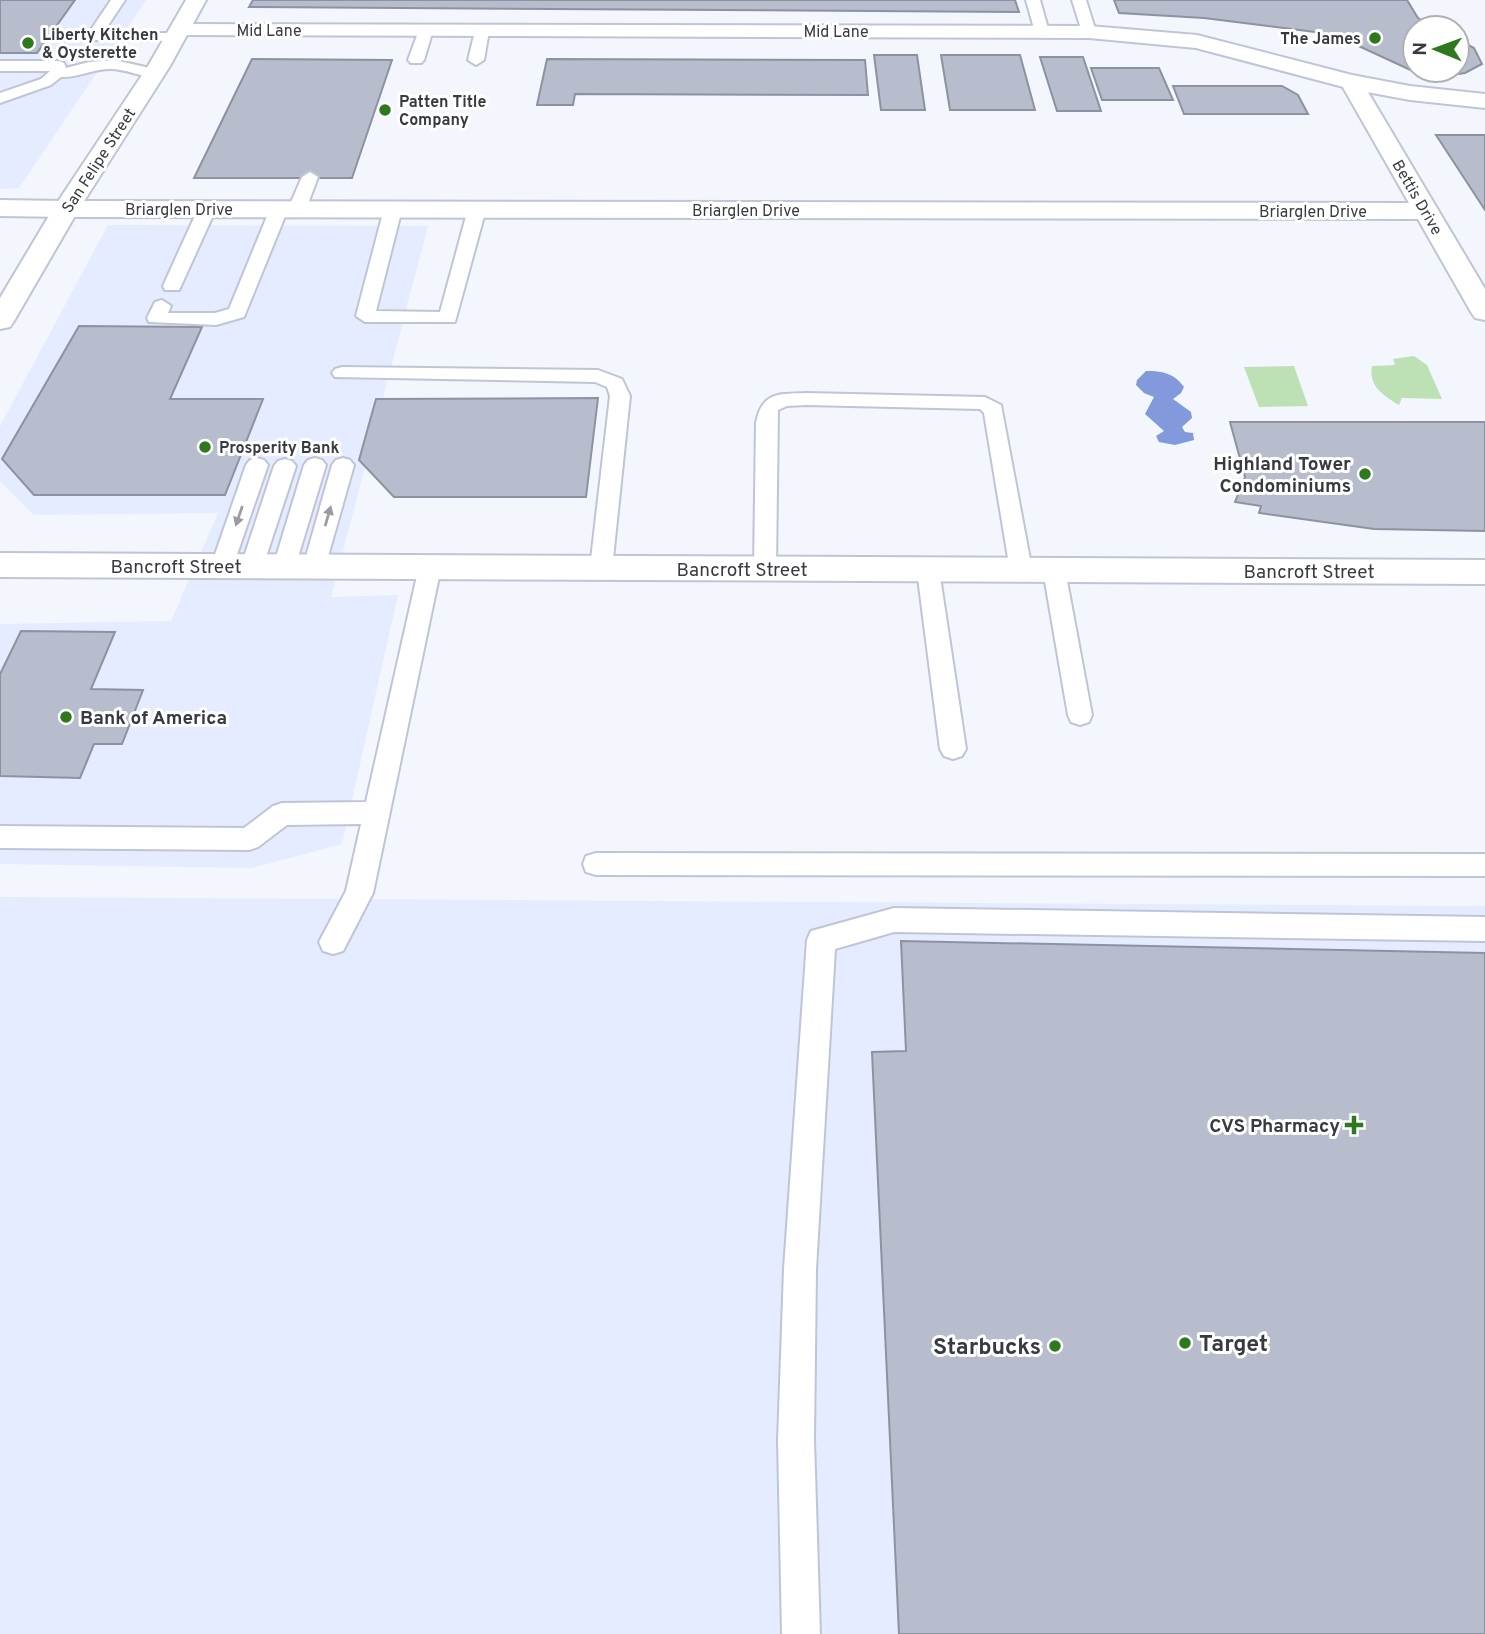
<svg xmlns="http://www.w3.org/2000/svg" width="1485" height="1634" viewBox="0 0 1485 1634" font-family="Overpass,sans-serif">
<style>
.built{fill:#e5ecff}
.green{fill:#bde1b5}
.water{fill:#8299db}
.building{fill:#b7bdcc;stroke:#8d92a1;stroke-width:2}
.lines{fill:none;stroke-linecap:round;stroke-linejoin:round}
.service-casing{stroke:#bfc5d5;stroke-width:4}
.minor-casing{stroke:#bfc5d5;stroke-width:4}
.tertiary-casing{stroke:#bfc5d5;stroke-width:4}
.secondary-casing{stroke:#bfc5d5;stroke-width:4}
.service{fill:#fff;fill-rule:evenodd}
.minor{fill:#fff;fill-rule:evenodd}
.tertiary{fill:#fff;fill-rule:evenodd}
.secondary{fill:#fff;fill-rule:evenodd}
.oneway{fill:#9b9ca0}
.poi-dot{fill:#2f781d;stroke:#fff;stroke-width:2.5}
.labels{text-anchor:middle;stroke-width:6;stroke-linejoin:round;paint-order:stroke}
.far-street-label{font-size:16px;fill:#373a40;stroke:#fff}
.far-poi-label{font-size:16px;font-weight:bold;fill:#373a40;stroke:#fff;text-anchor:start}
.poi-label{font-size:19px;font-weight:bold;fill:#373a40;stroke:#fff;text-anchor:end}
.street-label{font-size:19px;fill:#373a40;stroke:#fff}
.near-poi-label{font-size:23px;font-weight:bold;fill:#373a40;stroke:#fff;text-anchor:start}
</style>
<rect width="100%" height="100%" fill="#f3f6fc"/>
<!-- built -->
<path class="built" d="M0 0H146L19 188 0 189Z
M108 225 428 226 331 597 398 595 342 844 252 868 0 864V624L171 621 218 513 34 515 0 481V426Z
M0 897 1485 906V1634H0Z"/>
<!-- green -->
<path class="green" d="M1414 356 1427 365 1442 399 1402 398 1399 405C1384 396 1368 386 1372 366L1395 365 1393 359Z
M1294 366 1308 406 1259 407 1244 367Z"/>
<!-- water -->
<path class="water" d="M1146 371C1162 371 1174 373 1184 387L1181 393 1173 399 1191 412 1192 418 1182 427 1185 432 1193 433 1194 440 1175 445 1159 442 1156 436 1164 431 1145 414 1154 397 1144 393 1136 385 1137 380Z"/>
<!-- building -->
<path class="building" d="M0 0H75L37 53H0Z
M253 0H1015L1019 12 249 7Z
M1114 0H1407L1418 18 1435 28H1415V70H1457V39L1474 48 1482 64 1465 73 1438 77 1417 73 1350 42 1315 32 1204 18 1119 13Z
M874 55H917L925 110H881Z
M941 55H1020L1035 110H950Z
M1040 57H1083L1101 111H1057Z
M252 59 392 60 352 178H194Z
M547 59 865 60 868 95 575 94 573 105H537Z
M1091 68H1159L1173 100H1102Z
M1173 86H1282L1298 95 1308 114H1184Z
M1436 135H1485V210Z
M79 326 202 327 170 399H263L225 495H34L2 459Z
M598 398 586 497H394L359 460 376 399Z
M1230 422H1485V531L1374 529 1259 513 1261 506 1235 502 1245 477Z
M21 631 115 632 91 689 143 690 122 744H94L80 778 0 776V674Z
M901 941 1485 953V1634H899L872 1052 906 1051Z"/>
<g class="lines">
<defs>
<path id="service" d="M111 0H125L103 33H176L183 37 176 41 88 40 86 37Z
M1026 0H1040L1049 32 1047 35 1042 36 1035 32Z
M1072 0H1086L1096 32 1094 35 1089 36 1082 32Z
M426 26 433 30 424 60 421 63H411L408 60 419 30Z
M482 27 489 31 484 60 476 65 468 60 475 31Z
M114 60 159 70 162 73 154 78C139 76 126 69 110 69 93 69 77 78 61 77L51 85 0 103V93L41 79 50 71H0V61H59L64 63 66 68 89 62Z
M310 172 318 177 306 209 297 214 291 213 288 209 302 177Z
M207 204 216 209 181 286 179 290H165L163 286 198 209Z
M279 204 288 209 244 317 216 325 149 322 147 318 155 302 162 300 171 306 168 313H215L229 309 270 209Z
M393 204 402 209 376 311 440 312 468 209 477 204 486 209 455 322H365L356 316 384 209Z
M342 367 598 370 622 379 630 396 612 568 609 574 601 576 593 574 590 568 610 396 607 387 595 382 335 377 332 373 335 369Z
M806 393 985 397 1001 405 1032 570 1029 576 1021 578 1013 576 1010 570 984 413 980 409 806 405 787 406 778 410 776 568 773 574 765 576 757 574 754 568 756 423C762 392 778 394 806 393Z
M257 458 264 460 268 465 233 566 230 572 222 574 214 572 211 566 246 465 250 460Z
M315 458 322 460 326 465 295 567 292 573 284 575 276 573 273 567 304 465 308 460Z
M343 458 350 460 354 465 325 567 322 573 314 575 306 573 303 567 332 465 336 460Z
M285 459 292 461 296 466 263 566 260 572 252 574 244 572 241 566 274 466 278 461Z
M430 559 438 561 441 567 373 893 343 951 333 954 323 951 319 942 346 891 361 824 287 825 258 847 249 850 0 848V826L244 828 273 806 282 803 366 802 419 567 422 561Z
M928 562 936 564 939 570 966 749 962 756 953 759 944 756 940 749 917 570 920 564Z
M1054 562 1062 564 1065 570 1092 715 1089 722 1080 725 1071 722 1068 715 1043 570 1046 564Z
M596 853 1485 854V876L596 875 586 872 583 864 586 856Z
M894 908 1485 917V941L894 932 835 949 816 1269 814 1440 820 1634H782L778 1440 784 1269 807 940 811 931Z"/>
<path id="minor" d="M1351 75 1359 77 1362 82 1485 289V320L1475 318 1471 312 1418 219 66 217 57 214 53 209 57 204 66 201 1409 203 1340 82 1343 77Z
M0 553 1485 560V584L0 577Z"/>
<path id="tertiary" d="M180 24 1089 26 1197 35 1352 75 1410 86 1485 94V108L1410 100 1351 89 1196 48 1089 38 172 35 169 30 172 25Z
M0 200 66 201 75 204 79 209 75 214 66 217 0 216Z"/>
<path id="secondary" d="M186 0H206L170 66 79 209 14 321 10 327 0 329V298L53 209 148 66Z"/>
</defs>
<!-- service casing -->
<use href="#service" class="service-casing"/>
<!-- minor casing -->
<use href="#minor" class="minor-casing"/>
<!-- tertiary casing -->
<use href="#tertiary" class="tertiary-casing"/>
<!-- secondary casing -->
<use href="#secondary" class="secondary-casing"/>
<!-- service -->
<use href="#service" class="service"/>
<!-- minor -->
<use href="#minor" class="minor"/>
<!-- tertiary -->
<use href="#tertiary" class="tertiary"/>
<!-- secondary -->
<use href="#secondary" class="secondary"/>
</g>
<!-- one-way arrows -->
<defs><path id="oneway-solid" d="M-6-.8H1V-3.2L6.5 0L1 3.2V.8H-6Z" transform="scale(1.75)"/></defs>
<g class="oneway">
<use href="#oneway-solid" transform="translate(239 516) rotate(109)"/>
<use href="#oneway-solid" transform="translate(328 516) rotate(-74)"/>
</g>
<!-- markers -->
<g class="poi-dot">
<circle cx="1375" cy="38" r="7"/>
<circle cx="28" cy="43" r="7"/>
<circle cx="385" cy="110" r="7"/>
<circle cx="205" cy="447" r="7"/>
<circle cx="1365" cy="474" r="7"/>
<circle cx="66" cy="717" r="7"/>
<path d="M1350.5 1114.5h7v7h7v7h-7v7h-7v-7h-7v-7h7z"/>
<circle cx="1185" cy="1343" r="7"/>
<circle cx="1055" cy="1346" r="7"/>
</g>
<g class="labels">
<!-- far-street labels -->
<g class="far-street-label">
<text x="269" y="36">Mid Lane</text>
<text x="836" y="37">Mid Lane</text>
<text transform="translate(98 160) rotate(-57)" y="6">San Felipe Street</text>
<text transform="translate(1418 197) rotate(60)" y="6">Bettis Drive</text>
<text x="179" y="215">Briarglen Drive</text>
<text x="746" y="216">Briarglen Drive</text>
<text x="1313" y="217">Briarglen Drive</text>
</g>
<!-- far-poi labels -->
<g class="far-poi-label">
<text x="42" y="40">Liberty Kitchen<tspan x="42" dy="18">&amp; Oysterette</tspan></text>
<text x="1361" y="44" text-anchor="end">The James</text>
<text x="399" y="107">Patten Title<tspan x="399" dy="18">Company</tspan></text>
<text x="219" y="453">Prosperity Bank</text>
</g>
<!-- poi labels -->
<g class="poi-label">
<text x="1351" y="470">Highland Tower<tspan x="1351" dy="22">Condominiums</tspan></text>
<text x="80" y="724" text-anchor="start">Bank of America</text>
<text x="1340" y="1132">CVS Pharmacy</text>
</g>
<!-- street labels -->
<g class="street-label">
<text x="176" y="573">Bancroft Street</text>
<text x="742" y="576">Bancroft Street</text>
<text x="1309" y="578">Bancroft Street</text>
</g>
<!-- near-poi labels -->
<g class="near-poi-label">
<text x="1199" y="1351">Target</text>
<text x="1041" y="1354" text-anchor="end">Starbucks</text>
</g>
</g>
<!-- north arrow -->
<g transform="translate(1436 49) rotate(271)"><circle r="33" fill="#ffffff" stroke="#afb0b3" stroke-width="2"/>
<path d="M0-5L12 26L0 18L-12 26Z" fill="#2f781d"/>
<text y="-10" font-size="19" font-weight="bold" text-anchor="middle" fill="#373a40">N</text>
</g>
</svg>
